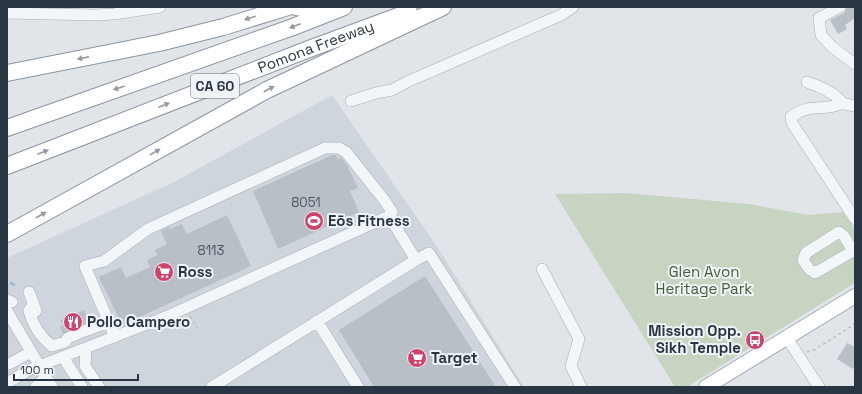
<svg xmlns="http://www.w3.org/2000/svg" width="862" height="394" viewBox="0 0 862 394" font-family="'Space Grotesk',sans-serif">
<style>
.built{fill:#cfd5dc}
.green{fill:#c8d4c2}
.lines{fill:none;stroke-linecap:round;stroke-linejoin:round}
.stream{stroke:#9bb8ca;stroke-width:2.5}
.building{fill:#b8bfc7}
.minor-casing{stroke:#a6adb4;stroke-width:12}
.major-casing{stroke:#a0abb6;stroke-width:16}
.highway-casing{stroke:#8895a1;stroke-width:18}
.path{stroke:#bac0c5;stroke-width:1.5;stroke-dasharray:3 3;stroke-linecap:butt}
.minor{stroke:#f3f6f8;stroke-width:11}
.major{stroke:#fff;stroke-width:14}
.highway{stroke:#fff;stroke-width:16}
.oneway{fill:#949aa0}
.labels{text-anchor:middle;stroke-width:4;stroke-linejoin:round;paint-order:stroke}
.number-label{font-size:13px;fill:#4d5863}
.shield{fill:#f0f4f7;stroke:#656e78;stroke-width:1}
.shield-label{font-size:14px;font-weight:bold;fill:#293542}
.street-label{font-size:15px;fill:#293542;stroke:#f0f4f7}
.poi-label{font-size:15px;font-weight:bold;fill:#293542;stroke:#f0f4f7;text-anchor:start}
.park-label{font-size:15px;fill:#425d36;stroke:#f0f4f7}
</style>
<rect width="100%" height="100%" fill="#e1e5ea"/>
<!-- built -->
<path class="built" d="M332 95 438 248 524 387H7V258L176 181Z"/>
<!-- green -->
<path class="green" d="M626 193 749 204 809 215 843 212 855 230V283L687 387H675L555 194Z"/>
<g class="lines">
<!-- stream -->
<path class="stream" d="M11 283 14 285"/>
</g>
<!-- building -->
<path class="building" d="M847 7H855V18L845 25 847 29 838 34 830 20 844 13Z
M332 155H336L338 159 341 157 347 165 358 188 350 191 359 212 278 249 253 191Z
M227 215 251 266 122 325 99 277 121 267 126 278 150 267 147 260 158 255 155 250 167 244 161 231 169 227 170 229 182 224 187 234Z
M425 276 496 387H374L339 330Z
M84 310 89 322 63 334 60 327 63 325 60 320Z
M847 343 855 347V365L853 369 837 359Z"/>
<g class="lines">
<defs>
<path id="minor" d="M840 7 819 18 821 35 832 47 855 64
M7 13 95 15 114 14 160 7
M807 82C819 86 832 91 841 101L840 104C822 112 811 102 791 117L792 123 855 219
M351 101 376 93 392 90 409 81 561 15 573 7
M840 103 855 106
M853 251 844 236 839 232 806 253 803 260 809 269 815 273 853 251 855 250
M416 260 429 253 515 387
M542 269 579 339 571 366 581 387
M29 292 36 311
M7 300 12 302
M33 304 29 311C33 324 41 338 52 346L65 342 68 338 84 331 109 322
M7 311 52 387
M317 321 358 387
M787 338 819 387
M86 348 85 366 99 387
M63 357 82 387
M9 364 31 352
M7 383 29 370 170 315 389 216 392 212 385 201 346 152 339 148H325L148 229 104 261 85 266 115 337
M36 387 46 377
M212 387 416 260 389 216"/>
<path id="major" d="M706 387 855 296"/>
<g id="highway">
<path d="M296 7 330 12"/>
<path d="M7 73 159 43 223 27 288 7"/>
<path d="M7 128 293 27 344 7"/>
<path id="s1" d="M7 166 309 49 409 12"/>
<path d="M7 234 267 90 443 7"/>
</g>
</defs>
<!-- minor casing -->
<use href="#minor" class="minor-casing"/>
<!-- major casing -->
<use href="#major" class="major-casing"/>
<!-- highway casing -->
<use href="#highway" class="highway-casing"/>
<!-- path -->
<path class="path" d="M190 316 197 328
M807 352 814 350 855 324"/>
<!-- minor -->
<use href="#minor" class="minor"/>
<!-- major -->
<use href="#major" class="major"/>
<!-- highway -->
<use href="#highway" class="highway"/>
</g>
<!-- one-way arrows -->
<defs><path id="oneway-solid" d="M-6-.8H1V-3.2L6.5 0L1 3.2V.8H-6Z"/></defs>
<g class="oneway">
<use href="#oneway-solid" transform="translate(250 18) rotate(163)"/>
<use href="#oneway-solid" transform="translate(295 26) rotate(159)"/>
<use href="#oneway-solid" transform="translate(83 58) rotate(169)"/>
<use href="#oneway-solid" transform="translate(119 88) rotate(161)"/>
<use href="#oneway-solid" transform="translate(269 89) rotate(-28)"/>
<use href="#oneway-solid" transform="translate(164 105) rotate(-21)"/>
<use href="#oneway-solid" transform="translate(43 152) rotate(-21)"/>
<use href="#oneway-solid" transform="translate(155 152) rotate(-29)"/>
<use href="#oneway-solid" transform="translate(41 215) rotate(-29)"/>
</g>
<!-- icons -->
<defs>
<symbol id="stadium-disc" viewBox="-11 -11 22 22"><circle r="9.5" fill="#d0446b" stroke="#f0f4f7"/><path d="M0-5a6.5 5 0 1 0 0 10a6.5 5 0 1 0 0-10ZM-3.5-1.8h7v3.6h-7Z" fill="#fff"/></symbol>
<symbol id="supermarket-disc" viewBox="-11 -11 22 22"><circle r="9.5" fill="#d0446b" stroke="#f0f4f7"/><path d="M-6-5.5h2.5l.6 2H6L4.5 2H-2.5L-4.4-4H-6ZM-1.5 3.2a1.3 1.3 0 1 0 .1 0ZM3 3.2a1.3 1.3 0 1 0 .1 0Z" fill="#fff"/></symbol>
<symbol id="restaurant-disc" viewBox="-11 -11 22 22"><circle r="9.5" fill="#d0446b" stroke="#f0f4f7"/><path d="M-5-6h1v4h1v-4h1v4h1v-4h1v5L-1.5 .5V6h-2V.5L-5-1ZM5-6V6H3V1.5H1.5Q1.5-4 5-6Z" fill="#fff"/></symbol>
<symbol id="bus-disc" viewBox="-11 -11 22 22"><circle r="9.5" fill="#d0446b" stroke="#f0f4f7"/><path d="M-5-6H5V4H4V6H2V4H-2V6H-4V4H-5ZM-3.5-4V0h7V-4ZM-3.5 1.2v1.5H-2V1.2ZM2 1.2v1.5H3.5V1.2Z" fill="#fff"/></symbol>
</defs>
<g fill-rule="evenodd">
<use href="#stadium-disc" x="303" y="210" width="22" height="22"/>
<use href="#supermarket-disc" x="153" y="261" width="22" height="22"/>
<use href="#restaurant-disc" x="62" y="311" width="22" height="22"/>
<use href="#bus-disc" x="744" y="329" width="22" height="22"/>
<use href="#supermarket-disc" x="406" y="347" width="22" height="22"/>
</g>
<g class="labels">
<!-- number labels -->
<g class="number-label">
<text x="306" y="207">8051</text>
<text x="211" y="255">8113</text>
</g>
<!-- shield labels -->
<rect class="shield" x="191" y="74" width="48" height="24" rx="3"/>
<g class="shield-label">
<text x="215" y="91">CA 60</text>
</g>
<!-- street labels -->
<g class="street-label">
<text dy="5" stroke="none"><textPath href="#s1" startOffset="331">Pomona Freeway</textPath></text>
</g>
<!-- poi labels -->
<g class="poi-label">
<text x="328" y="226">Eōs Fitness</text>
<text x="178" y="277">Ross</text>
<text x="87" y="327">Pollo Campero</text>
<text x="741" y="336" text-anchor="end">Mission Opp.<tspan x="741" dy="17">Sikh Temple</tspan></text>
<text x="431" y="363">Target</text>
</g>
<!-- park labels -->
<g class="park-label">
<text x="704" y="277">Glen Avon<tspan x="704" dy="17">Heritage Park</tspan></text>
</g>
</g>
<!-- border -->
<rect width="862" height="394" fill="none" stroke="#293542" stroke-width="16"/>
<!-- scale -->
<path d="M14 374v6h124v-6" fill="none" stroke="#293542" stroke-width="2"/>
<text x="20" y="374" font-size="12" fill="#293542" stroke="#f0f4f7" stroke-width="3" paint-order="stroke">100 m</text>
</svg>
